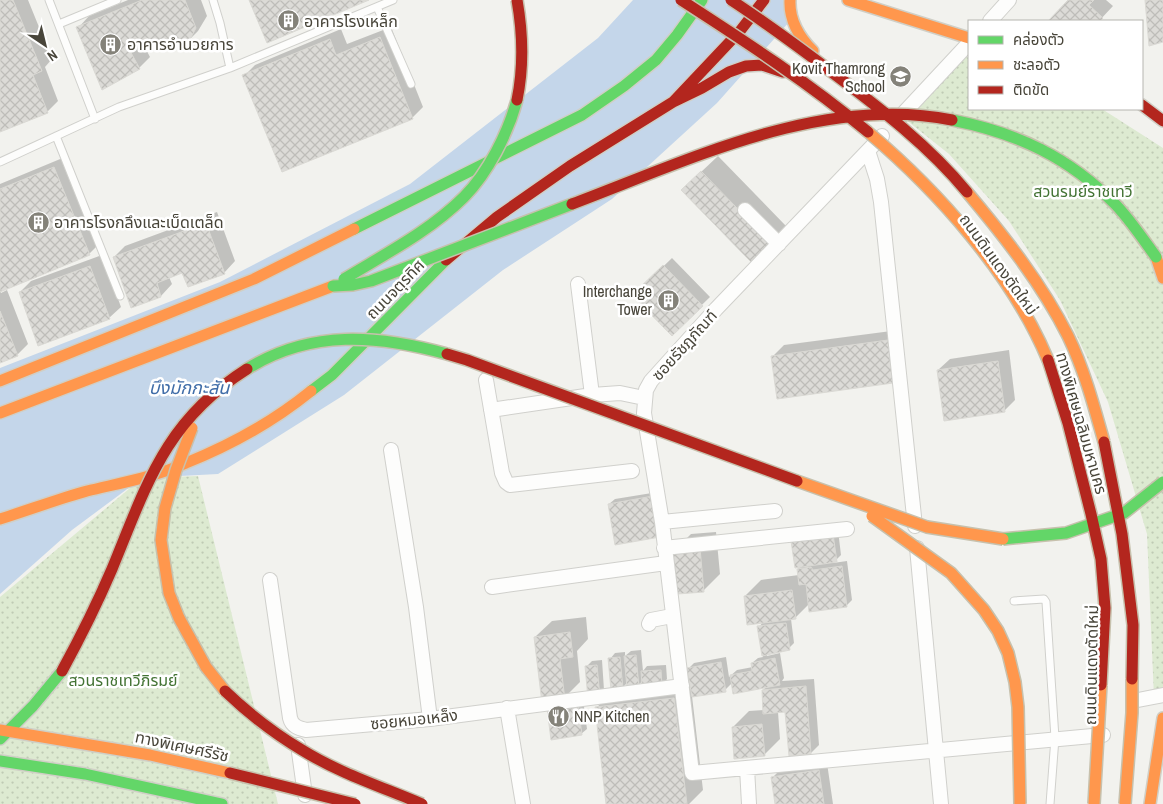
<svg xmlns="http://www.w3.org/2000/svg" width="1163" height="804" viewBox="0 0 1163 804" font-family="'Archivo Narrow','Noto Sans Thai',sans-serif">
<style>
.park{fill:url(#park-dots)}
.water{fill:#c4d6ea}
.shadow{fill:#0003}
.building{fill:url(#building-cross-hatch);stroke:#dad9d4}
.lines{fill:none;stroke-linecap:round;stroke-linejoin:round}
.lane-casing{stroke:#d0d0cc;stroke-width:9}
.street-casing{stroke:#d0d0cc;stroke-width:16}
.fast-casing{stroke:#d0cfc6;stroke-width:14}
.slow-casing{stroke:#d0cfc6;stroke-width:14}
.jam-casing{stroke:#d0cfc6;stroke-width:14}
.lane{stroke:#fdfdfc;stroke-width:7}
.street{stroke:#fdfdfc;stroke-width:14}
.fast{stroke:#63d668;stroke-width:11}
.slow{stroke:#ff974d;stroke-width:11}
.jam{stroke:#b3261e;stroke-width:11}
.fast-bridge-casing{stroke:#c7c1ad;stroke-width:14;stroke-linecap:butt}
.slow-bridge-casing{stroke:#c7c1ad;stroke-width:14;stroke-linecap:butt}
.jam-bridge-casing{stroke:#c7c1ad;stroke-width:14;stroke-linecap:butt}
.fast-bridge{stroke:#63d668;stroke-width:11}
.slow-bridge{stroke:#ff974d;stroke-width:11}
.jam-bridge{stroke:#b3261e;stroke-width:11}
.labels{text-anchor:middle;stroke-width:5;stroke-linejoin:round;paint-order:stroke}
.poi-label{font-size:16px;fill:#48453a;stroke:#fff;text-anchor:start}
.park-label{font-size:16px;fill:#437334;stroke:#fff}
.street-label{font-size:16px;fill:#48453a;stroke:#fff}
.water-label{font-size:18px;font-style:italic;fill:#406da8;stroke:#fff}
</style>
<defs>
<pattern id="park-dots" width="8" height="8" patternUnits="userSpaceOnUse" patternTransform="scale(1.25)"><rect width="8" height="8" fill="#ddead1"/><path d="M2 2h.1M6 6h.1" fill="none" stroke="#bfcab4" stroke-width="1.8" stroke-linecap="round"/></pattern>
<pattern id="building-cross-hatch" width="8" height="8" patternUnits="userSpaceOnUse" patternTransform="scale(1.25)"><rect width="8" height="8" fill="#dcdbd7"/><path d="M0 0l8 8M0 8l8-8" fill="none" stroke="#bebdb9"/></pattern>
</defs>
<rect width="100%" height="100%" fill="#f2f2ee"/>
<!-- park -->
<path class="park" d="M964 56 969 58V109H1102L1163 148V695L1154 698 1147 534 1108 402 1060 300 1009 221 949 154 905 119Z
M198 476 278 804H0V597L142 478Z"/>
<!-- water -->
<path class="water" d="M633 0H797L790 21 717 103 612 199 503 270 344 395 218 474 142 478 72 530 0 594V368L220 282 410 184 598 38Z"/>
<!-- shadow -->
<path class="shadow" d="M0 0H28L52 59 45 67 58 101 47 112 0 131Z
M128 0H201L207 16 198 31 187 42 174 37 167 44 150 38 142 42 150 57 139 68 78 28 89 16Z
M1070 0H1106L1113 6 1099 21H1050Z
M391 27 423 107 412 118 244 76 255 65 341 29 347 44Z
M718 156 786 226 751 260 682 190Z
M65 157 101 242 89 254 0 290 1 293 7 290 28 344 17 355 0 362V184Z
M217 212 235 261 224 273 183 272 169 277 172 284 161 296 132 306 114 257 125 246Z
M102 255 121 307 109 318 20 292 31 281Z
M672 258 710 297 672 334 634 295Z
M899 330 904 371 893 382 773 356 784 345Z
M1009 350 1015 400 1004 411 938 370 950 359Z
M658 492 665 531 609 504 615 499Z
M838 530 841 555 833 563 847 561 852 600 846 606 809 604 795 618 791 619 794 643 789 648 767 654V656L780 653 784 678 782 681 814 679 819 745 811 753 787 711 778 712 780 739 764 755 733 727 749 711 764 710 763 690 767 686 732 683 725 690 692 696 703 790 689 804H608L596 708 613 692 644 688 643 681 638 685 628 682 622 688 610 659 615 653 625 652V656L631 651 641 650 643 671 647 666 666 665 667 679 661 686 691 682 689 668 694 663 726 657 729 677 737 670 753 667 752 663 758 658 763 657 759 627 763 622 745 596 761 580 799 575 798 569Z
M716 532 720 574 704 590 674 551 691 534Z
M586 617 588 639 577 651 580 682 564 698 535 637 552 621Z
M602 660 604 690 599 696 586 667 592 661Z
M583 699 587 729 581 734 552 738Z
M827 763 833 804H776L773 777 781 769Z"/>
<!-- building -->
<path class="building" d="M0 0H13L42 71 33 75 48 113 0 132Z
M142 0H185L196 28 188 43 173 38 168 46 150 39 129 49 140 69 102 90 76 27Z
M249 0H369L267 43Z
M1068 0H1094L1089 5 1103 18 1100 21H1048Z
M1145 0H1163V42L1149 46Z
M380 37 413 119 282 172 242 75 330 39 336 55Z
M54 167 90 255 0 292V189Z
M701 171 771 243 751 262 681 190Z
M206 223 225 274 188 287 182 273 157 283 161 297 131 308 113 257Z
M663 265 703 306 672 336 632 295Z
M90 266 110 319 38 346 19 292Z
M0 311 18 356 0 363Z
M888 340 893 383 777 399 771 356Z
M998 361 1005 412 944 421 937 370Z
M653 496 660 537 615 545 608 504Z
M833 534 837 562 795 568 791 541Z
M700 548 704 592 677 594 673 550Z
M842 566 847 607 809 612 806 584 799 585 797 569 811 567 813 570Z
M792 590 796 619 747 625 744 596Z
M786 623 790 650 762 656 757 626Z
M570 632 573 657 560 659 565 700 542 703 534 637Z
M636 655 639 687 627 688 624 656Z
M620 657 623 689 611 690 608 658Z
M775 658 780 685 733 694 730 675 752 671 751 663Z
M721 662 726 692 692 697 687 668Z
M597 665 600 697 588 698 585 666Z
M661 670 662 686 642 687 641 671Z
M806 686 811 754 789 756 785 712 763 714 762 690Z
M674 698 687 804H606L595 707Z
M578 704 582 735 551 740 547 708Z
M762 724 765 756 734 759 732 727Z
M819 770 824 804H775L771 777Z"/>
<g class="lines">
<defs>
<path id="lane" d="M49 0 95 119
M213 0 220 23 230 68
M377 7 411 84
M59 24 117 0
M56 136 120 296
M0 162 119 107 230 68 393 0
M1014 601 1044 599 1046 602 1055 738 1050 804"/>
<path id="street" d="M990 21 1009 0
M900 117 969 43
M882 136 716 309 651 381 646 390 644 413 662 522 692 773 1103 735
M868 151 877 179 881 202 915 526
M745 210 779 244
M578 284 592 395
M486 380 502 473 506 482 510 485 632 471
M491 410 592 395 620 393 644 398
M391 450 416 607 430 719
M662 522 775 511
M664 548 847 529
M917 548 941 804
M270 580 290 718C292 726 298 728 306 730L430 719 682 686
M492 587 666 563
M649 624 651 620 672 616
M1138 700 1163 695
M507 708 523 804
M298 745 305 795
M747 768 749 804"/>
<path id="fast" d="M354 229 582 115 624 86 656 60 677 35 702 0
M311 391 332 375 446 260
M0 739 33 706 62 671
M0 761 85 774 222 804"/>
<path id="slow" d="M790 0C789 21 799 37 813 51
M848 0 969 38
M1156 257 1163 278
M0 381 254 279 354 229
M0 413 333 286
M0 519C29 510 58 499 87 491 120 483 155 477 186 463 231 445 274 421 311 391
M0 730 150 755 230 773
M1150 804 1163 718"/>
<path id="jam" d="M673 102 702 88 729 72 746 66 762 65 783 72
M1142 105 1163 121
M446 260 497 217 570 166 673 102 740 31 764 0"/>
</defs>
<!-- lane casing -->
<use href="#lane" class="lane-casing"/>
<!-- street casing -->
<use href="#street" class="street-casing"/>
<!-- fast casing -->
<use href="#fast" class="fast-casing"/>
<!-- slow casing -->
<use href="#slow" class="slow-casing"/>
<!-- jam casing -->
<use href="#jam" class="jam-casing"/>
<!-- lane -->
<use href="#lane" class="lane"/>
<!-- street -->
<use href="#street" class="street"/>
<!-- fast -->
<use href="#fast" class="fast"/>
<!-- slow -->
<use href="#slow" class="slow"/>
<!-- jam -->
<use href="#jam" class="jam"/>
<defs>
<path id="fast-bridge" d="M952 120C1017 133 1069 157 1116 205 1131 221 1143 239 1156 257
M344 279C385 254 430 231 464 197 488 173 508 133 517 100
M333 286 353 285 371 281 572 204
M247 369C311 329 378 335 447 354
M1003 539 1066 533 1124 513 1163 482"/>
<path id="slow-bridge" d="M868 132C939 192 1012 274 1048 360
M967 192C1004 236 1042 284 1068 336 1084 369 1094 406 1104 442
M192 428 176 470 165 508 161 540 169 593 179 618 206 667 225 691
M797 481 927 527 1003 539
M872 516 951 573 984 610 998 631 1008 653 1015 682 1018 707 1020 804
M1094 804 1101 685
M1125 804 1132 713V679"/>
<path id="jam-bridge" d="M681 0C746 42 809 83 868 132
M731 0C766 23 800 48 833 73 881 109 929 146 967 192
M517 100C524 66 523 34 517 0
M572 204C689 160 824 94 952 120
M447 354 467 360 797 481
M1048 360 1068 423 1091 514 1101 559 1105 608 1101 685
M1104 442 1122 534 1133 625 1132 679
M62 671C80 638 97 604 112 569 147 484 165 421 247 369
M225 691C248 713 275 734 302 750 339 773 382 787 422 804
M230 773 355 804"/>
</defs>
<!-- fast-bridge casing -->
<use href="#fast-bridge" class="fast-bridge-casing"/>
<!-- slow-bridge casing -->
<use href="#slow-bridge" class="slow-bridge-casing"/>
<!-- jam-bridge casing -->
<use href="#jam-bridge" class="jam-bridge-casing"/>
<!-- fast-bridge -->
<use href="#fast-bridge" class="fast-bridge"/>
<!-- slow-bridge -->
<use href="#slow-bridge" class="slow-bridge"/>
<!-- jam-bridge -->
<use href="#jam-bridge" class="jam-bridge"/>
</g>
<!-- icons -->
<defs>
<symbol id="building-disc" viewBox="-11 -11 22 22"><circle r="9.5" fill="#848279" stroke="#fff"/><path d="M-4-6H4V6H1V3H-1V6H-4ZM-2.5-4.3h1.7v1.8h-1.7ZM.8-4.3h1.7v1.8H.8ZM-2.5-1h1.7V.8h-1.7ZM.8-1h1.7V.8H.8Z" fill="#fff"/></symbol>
<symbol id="school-disc" viewBox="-11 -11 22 22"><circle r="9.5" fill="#848279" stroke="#fff"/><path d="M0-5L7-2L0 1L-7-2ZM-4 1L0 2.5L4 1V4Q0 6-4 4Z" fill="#fff"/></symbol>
<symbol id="restaurant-disc" viewBox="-11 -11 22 22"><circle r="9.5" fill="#848279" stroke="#fff"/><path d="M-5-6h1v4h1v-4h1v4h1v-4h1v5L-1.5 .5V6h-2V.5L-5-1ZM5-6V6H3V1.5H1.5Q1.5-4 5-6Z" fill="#fff"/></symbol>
</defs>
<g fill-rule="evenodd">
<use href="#building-disc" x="276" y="8" width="25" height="25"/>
<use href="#building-disc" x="98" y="32" width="25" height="25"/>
<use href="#school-disc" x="888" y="64" width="25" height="25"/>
<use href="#building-disc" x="26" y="210" width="25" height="25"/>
<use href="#building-disc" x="656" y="288" width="25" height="25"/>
<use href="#restaurant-disc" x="546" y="704" width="25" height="25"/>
</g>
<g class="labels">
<!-- poi labels -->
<g class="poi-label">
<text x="304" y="27">อาคารโรงเหล็ก</text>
<text x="127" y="50">อาคารอำนวยการ</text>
<text x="885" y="74" text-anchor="end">Kovit Thamrong<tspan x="885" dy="18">School</tspan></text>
<text x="54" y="228">อาคารโรงกลึงและเบ็ดเตล็ด</text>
<text x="652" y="297" text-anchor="end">Interchange<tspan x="652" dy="18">Tower</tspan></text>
<text x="574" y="722">NNP Kitchen</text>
</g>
<!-- park labels -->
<g class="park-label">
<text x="1083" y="197">สวนรมย์ราชเทวี</text>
<text x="123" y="686">สวนราชเทวีภิรมย์</text>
</g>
<!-- street labels -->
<g class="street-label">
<text transform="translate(999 264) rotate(54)" y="6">ถนนดินแดงตัดใหม่</text>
<text transform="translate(395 289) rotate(-46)" y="6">ถนนจตุรทิศ</text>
<text transform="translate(684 345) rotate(-48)" y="6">ซอยรัชฎภัณฑ์</text>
<text transform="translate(1082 423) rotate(74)" y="6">ทางพิเศษเฉลิมมหานคร</text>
<text transform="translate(1091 665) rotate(-89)" y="6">ถนนดินแดงตัดใหม่</text>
<text transform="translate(414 719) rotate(-6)" y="6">ซอยหมอเหล็ง</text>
<text transform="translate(182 746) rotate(12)" y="6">ทางพิเศษศรีรัช</text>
</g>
<!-- water labels -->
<g class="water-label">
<text x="189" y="394">บึงมักกะสัน</text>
</g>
</g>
<!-- legend -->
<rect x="968" y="20" width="175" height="90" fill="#ffffff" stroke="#b6b5b0"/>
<rect x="978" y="36" width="25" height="8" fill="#63d668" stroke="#b6b5b0"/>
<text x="1013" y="45" font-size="15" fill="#48453a">คล่องตัว</text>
<rect x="978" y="61" width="25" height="8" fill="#ff974d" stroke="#b6b5b0"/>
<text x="1013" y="70" font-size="15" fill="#48453a">ชะลอตัว</text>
<rect x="978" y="86" width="25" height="8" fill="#b3261e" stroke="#b6b5b0"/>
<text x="1013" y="95" font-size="15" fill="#48453a">ติดขัด</text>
<!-- north arrow -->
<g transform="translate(45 45) rotate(145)" stroke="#ffffff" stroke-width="4" paint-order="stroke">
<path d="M0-4L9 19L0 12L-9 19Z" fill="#48453a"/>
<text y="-8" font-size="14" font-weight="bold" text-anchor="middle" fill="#48453a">N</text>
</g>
</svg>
